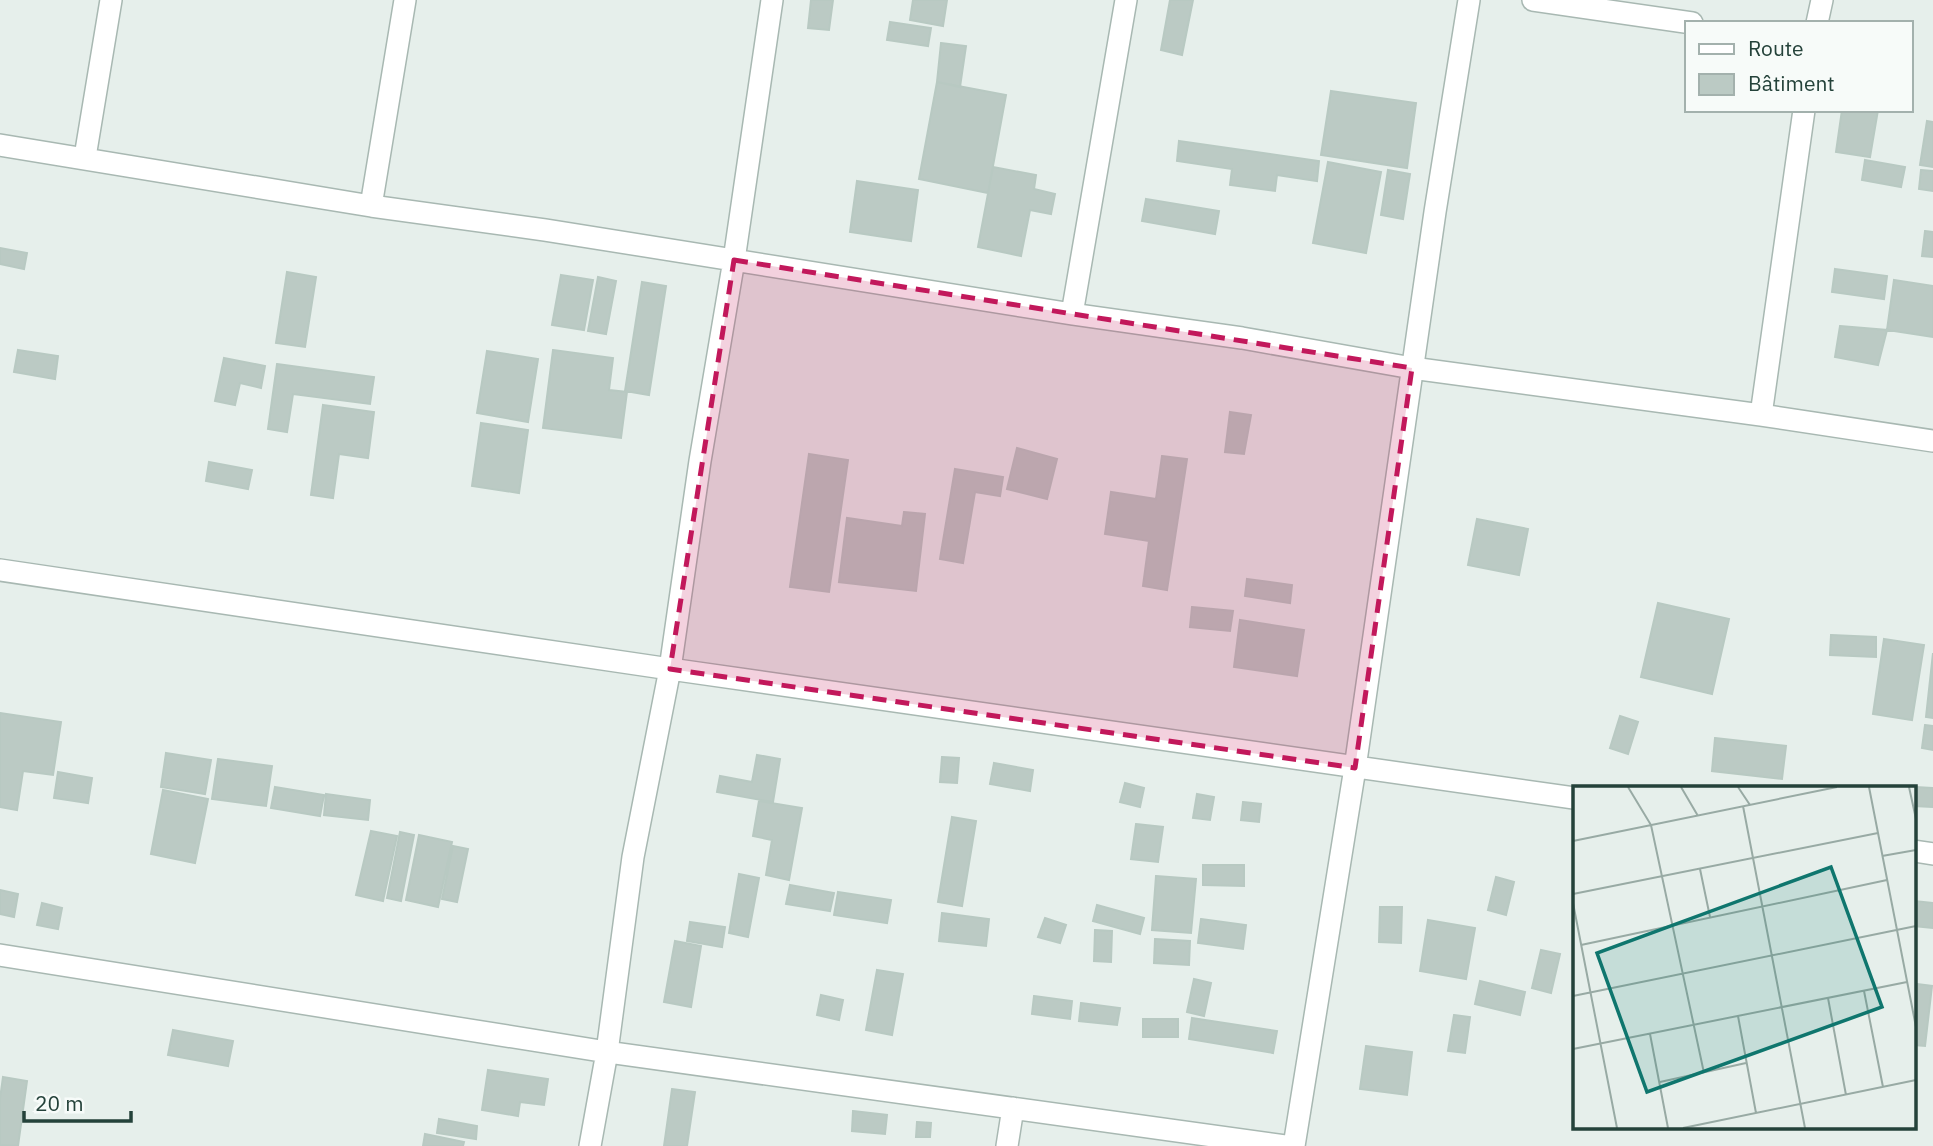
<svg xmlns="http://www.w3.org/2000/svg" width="1933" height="1146" viewBox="0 0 1933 1146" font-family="'IBM Plex Sans',sans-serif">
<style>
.building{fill:#bbcac4;stroke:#b8c9c2;stroke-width:2}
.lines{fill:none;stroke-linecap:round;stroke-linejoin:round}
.street-casing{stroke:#a8b8b2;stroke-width:24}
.street{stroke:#fff;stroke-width:21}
.marked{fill:#c2185b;fill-opacity:0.2;stroke:#c2185b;stroke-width:5;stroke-dasharray:14 9;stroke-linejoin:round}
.inset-road{fill:none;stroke:#98aaa4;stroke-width:2}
.view{fill:#0f766e;fill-opacity:0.15;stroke:#0f766e;stroke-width:3.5}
.inset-edge{fill:none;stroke:#24423a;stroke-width:3.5}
</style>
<rect width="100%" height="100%" fill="#e6efeb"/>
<!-- building -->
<path class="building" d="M811 0H833L829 30 808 28Z
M913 0H947L943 26 910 20Z
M1170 0H1193L1182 55 1161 50Z
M890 22 931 28 928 46 887 40Z
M941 43 966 46 960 87 937 82Z
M937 82 1006 95 988 193 919 179Z
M1331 91 1416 103 1407 168 1321 155Z
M1842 110H1878L1870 157 1836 152Z
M1927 121 1933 122V167L1920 165Z
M1179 141 1319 161 1317 181 1277 175 1275 191 1230 185 1232 169 1177 161Z
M1865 160 1905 167 1901 187 1862 180Z
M1328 162 1381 172 1366 253 1313 243Z
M993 167 1036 175 1034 189 1055 194 1051 214 1030 210 1021 256 978 247Z
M1388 170 1410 174 1403 219 1381 215Z
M1921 170 1933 171V191L1919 189Z
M857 181 918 190 911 241 850 232Z
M1146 199 1219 211 1215 234 1142 221Z
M1925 231 1933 232V257L1922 256Z
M0 248 27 253 24 269 0 264Z
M1835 269 1887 276 1884 299 1832 292Z
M287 272 316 277 305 347 276 343Z
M561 275 593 280 584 330 552 325Z
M598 277 616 281 606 334 588 331Z
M1894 280 1933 286V337L1887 330Z
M642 282 666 286 649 395 625 391Z
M1840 326 1887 330 1878 365 1835 357Z
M18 350 58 356 55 379 14 372Z
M553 350 613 358 609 390 627 392 621 438 543 428Z
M487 351 538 359 528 422 477 413Z
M224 358 265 366 261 388 240 383 235 405 215 401Z
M277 364 374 377 370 404 293 394 287 432 268 429Z
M323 405 374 412 368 458 339 454 333 498 311 495Z
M1230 412 1251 415 1244 454 1225 452Z
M481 423 528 430 519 493 472 486Z
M1017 448 1057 459 1047 499 1007 489Z
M809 454 848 460 829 592 790 587Z
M1162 456 1187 459 1167 590 1143 586 1149 541 1105 534 1111 492 1156 499Z
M209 462 252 470 248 489 206 481Z
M955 469 1003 477 1000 496 975 492 963 563 940 559Z
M904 512 925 514 916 591 839 582 847 518 902 526Z
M1477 519 1528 529 1519 575 1468 565Z
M1247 579 1292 585 1290 603 1245 596Z
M1658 603 1729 619 1712 694 1641 677Z
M1192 607 1233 611 1230 631 1190 627Z
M1240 620 1304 630 1297 676 1234 667Z
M1831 635 1876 637V657L1830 655Z
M1884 639 1924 645 1912 720 1873 714Z
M1933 653V718L1926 717Z
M0 713 61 722 53 775 23 771 17 810 0 807Z
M1620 716 1638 722 1628 754 1610 748Z
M1925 725 1933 726V750L1922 748Z
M1715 738 1786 746 1782 779 1712 771Z
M166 753 211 760 205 794 161 787Z
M757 755 780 759 773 802 717 792 720 776 752 782Z
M942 757 959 758 957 783 940 782Z
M218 759 272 766 266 806 212 799Z
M994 763 1033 770 1030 791 990 784Z
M58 772 92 778 88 803 54 798Z
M1125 783 1144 788 1140 807 1120 802Z
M275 787 324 795 320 816 271 808Z
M1915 787 1933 788V807L1914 806Z
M163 790 208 799 195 863 151 854Z
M326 794 370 800 368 820 324 815Z
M1197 794 1214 797 1210 820 1193 818Z
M759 801 802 808 789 880 766 875 772 840 753 836Z
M1243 802 1261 804 1259 822 1241 820Z
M952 817 976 821 962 906 938 902Z
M1136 824 1163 827 1158 862 1131 859Z
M371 831 397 836 383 901 356 895Z
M400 832 414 835 401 901 387 898Z
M419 835 452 842 438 907 406 900Z
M453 846 468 849 457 902 442 899Z
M1203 865H1244V886L1203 885Z
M739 874 759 878 748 937 729 933Z
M1156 876 1196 879 1191 933 1152 930Z
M1496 877 1514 882 1506 915 1488 910Z
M790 885 834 893 830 911 786 904Z
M0 890 18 894 14 917 0 914Z
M838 892 891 900 887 923 834 915Z
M1914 901 1933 903V928L1914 926Z
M42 903 62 908 58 929 37 925Z
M1097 905 1144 918 1140 934 1093 921Z
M1380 907H1402L1401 943 1379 942Z
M942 913 989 919 986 946 939 941Z
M1045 918 1066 925 1060 943 1038 937Z
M1201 919 1246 925 1243 949 1198 943Z
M1428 920 1475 928 1466 979 1420 971Z
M690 922 725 927 722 947 687 941Z
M1095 930 1112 931 1111 962 1094 961Z
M1155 939 1190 941 1189 965 1154 963Z
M675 941 701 946 691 1007 664 1002Z
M1541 950 1560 954 1551 993 1532 988Z
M877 970 903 974 892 1035 866 1030Z
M1194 979 1211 983 1204 1016 1187 1012Z
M1480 981 1525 992 1520 1015 1475 1004Z
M1917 984 1932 986 1925 1046 1914 1045Z
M821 995 843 1000 839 1020 817 1015Z
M1034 996 1072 1001 1070 1019 1032 1014Z
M1081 1003 1120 1008 1117 1025 1079 1021Z
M1454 1015 1470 1017 1465 1053 1448 1051Z
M1192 1018 1277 1031 1273 1053 1189 1039Z
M1143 1019H1178V1037H1143Z
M173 1030 233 1041 228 1066 168 1055Z
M1366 1046 1412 1052 1407 1095 1360 1089Z
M488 1070 548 1079 544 1105 520 1102 518 1116 482 1110Z
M3 1077 27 1081 18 1146 0 1145V1099Z
M672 1089 695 1092 687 1146H664Z
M853 1111 887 1115 885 1134 852 1131Z
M439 1119 477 1126 476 1139 437 1133Z
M917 1122 931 1123 930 1137H916Z
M425 1134 464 1142 463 1146H423Z"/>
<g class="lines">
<defs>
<path id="street" d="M1533 0 1692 23
M1817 23 1822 0
M0 145 371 206 545 230 1072 314 1242 338 1412 368 1761 415 1933 441
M85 157 111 0
M371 206 405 0
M1072 314 1126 0
M1761 415 1804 110
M0 570 670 669 1574 798
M1914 851 1933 854
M0 955 607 1052 1285 1146
M590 1146 607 1052 633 857 670 669 700 461 734 260 772 0
M1007 1146 1013 1108
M1294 1146 1355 768 1435 212 1469 0"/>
</defs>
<!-- street casing -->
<use href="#street" class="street-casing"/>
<!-- street -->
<use href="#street" class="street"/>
</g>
<!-- marked area -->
<path class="marked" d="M734 260 1412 368 1355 768 670 669Z"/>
<!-- overview -->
<g transform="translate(1573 786)">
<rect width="343" height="343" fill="#e6efeb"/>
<path class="inset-road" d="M55 1 78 39 131 287M108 1 125 30M165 1 177 19M296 1 343 241M336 1 343 33M170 20 232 342M0 55 264 1M309 70 343 64M127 83 137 131M0 108 305 47M0 117 44 342M8 159 314 94M291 205 310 301M0 210 343 140M255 212 273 309M165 230 183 327M77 248 95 342M0 263 334 196M87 296 173 277M110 342 343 294"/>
<path class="view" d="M258 81 309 221 74 306 24 167Z"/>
<rect width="343" height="343" class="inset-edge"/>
</g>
<!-- legend -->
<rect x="1685" y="21" width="228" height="91" fill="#f7fbf9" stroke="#a3b1ad" stroke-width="2"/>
<rect x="1699" y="44" width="35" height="10" fill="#ffffff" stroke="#a3b1ad" stroke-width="2"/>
<text x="1748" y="56" font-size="21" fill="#24423a">Route</text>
<rect x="1699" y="74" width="35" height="21" fill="#bbcac4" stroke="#a3b1ad" stroke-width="2"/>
<text x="1748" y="91" font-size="21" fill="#24423a">Bâtiment</text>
<!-- scale -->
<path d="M24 1111v10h107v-10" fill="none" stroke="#24423a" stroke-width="3.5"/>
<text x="35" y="1111" font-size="21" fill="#24423a" stroke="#f7fbf9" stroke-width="5" paint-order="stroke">20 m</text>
</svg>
